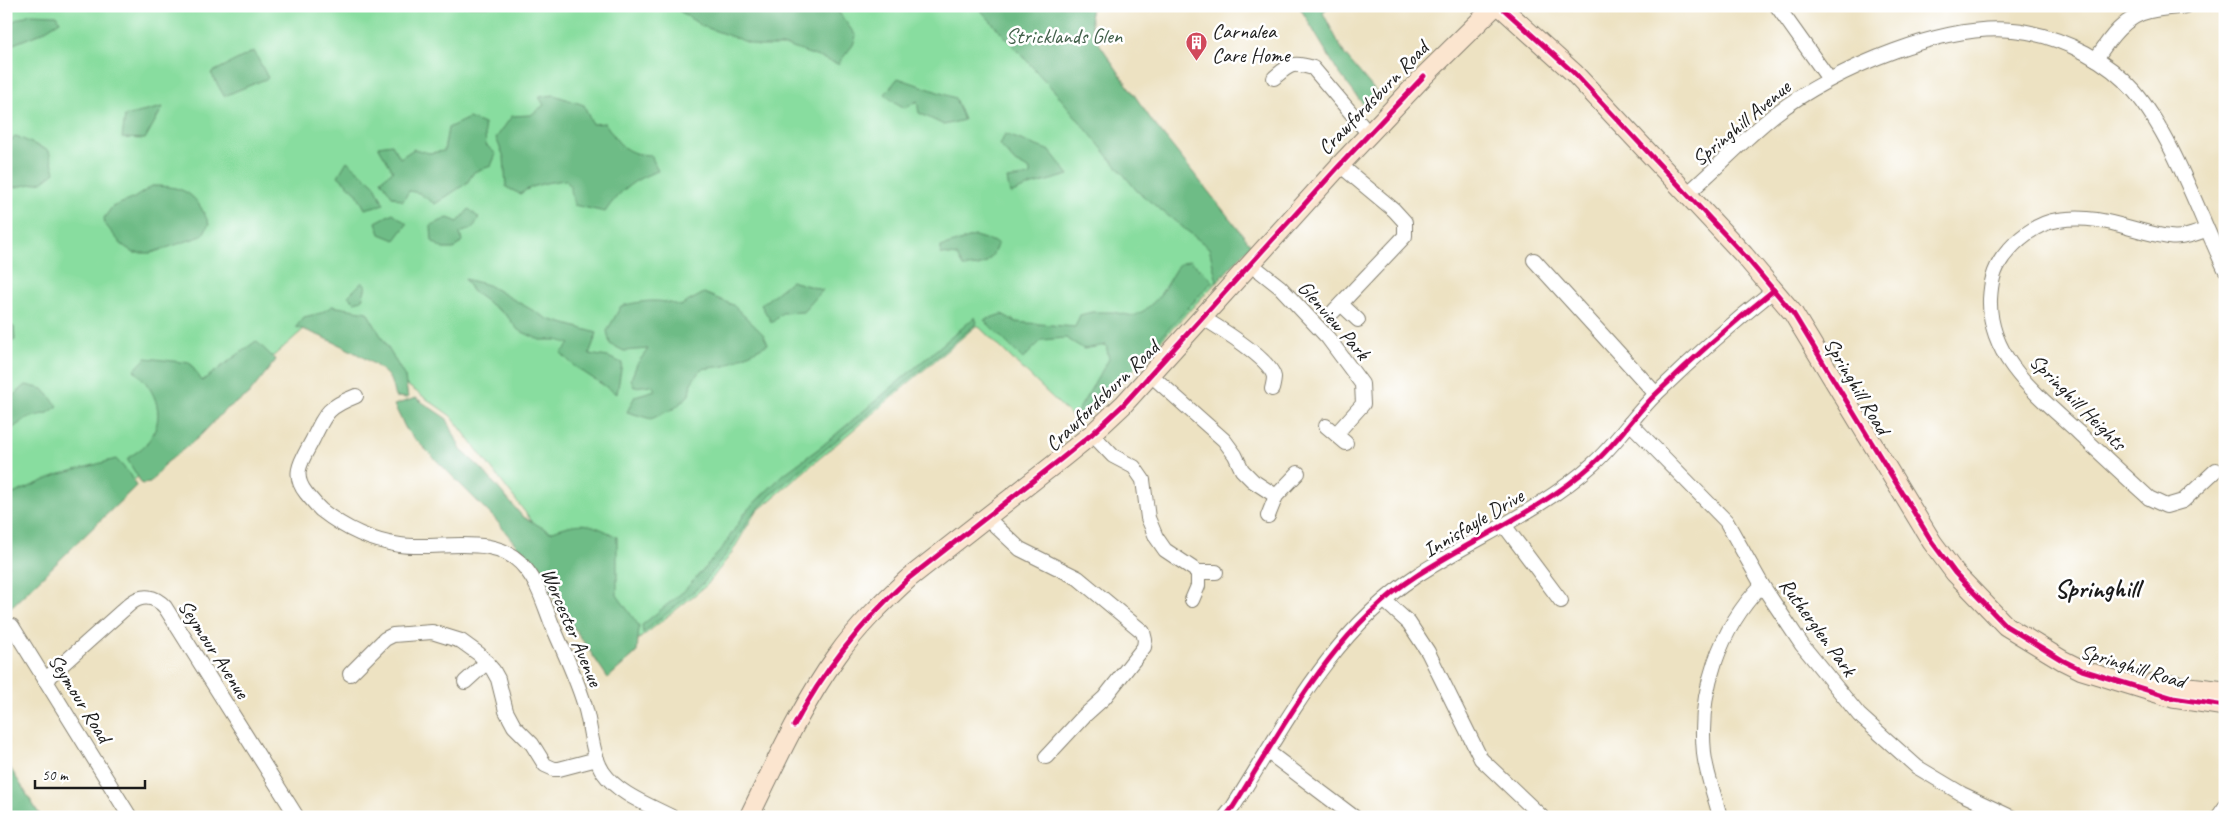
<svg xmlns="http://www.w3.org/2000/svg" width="2231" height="823" font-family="Caveat,sans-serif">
	<rect width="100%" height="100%" fill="#fff"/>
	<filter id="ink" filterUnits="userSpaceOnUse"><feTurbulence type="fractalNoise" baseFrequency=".02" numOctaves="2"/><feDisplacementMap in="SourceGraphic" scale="10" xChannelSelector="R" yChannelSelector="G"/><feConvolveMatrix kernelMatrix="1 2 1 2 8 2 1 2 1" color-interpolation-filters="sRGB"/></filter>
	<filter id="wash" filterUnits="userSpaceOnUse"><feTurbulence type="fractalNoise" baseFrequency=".0096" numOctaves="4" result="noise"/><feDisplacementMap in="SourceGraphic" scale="20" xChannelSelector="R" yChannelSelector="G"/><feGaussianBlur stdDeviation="1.12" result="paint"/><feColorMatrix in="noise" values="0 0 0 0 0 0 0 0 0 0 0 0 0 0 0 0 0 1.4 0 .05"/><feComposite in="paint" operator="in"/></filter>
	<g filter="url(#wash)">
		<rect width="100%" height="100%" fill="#ede2c2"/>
		<path fill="#88dd9f" stroke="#527c5e" d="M6,6h1025l212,248 -129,136 -35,33 -102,-98 -222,188 -24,41 -24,31 -78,62 -178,-231 -137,-96 -308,274z"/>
		<g fill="#6ebc86" stroke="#456c51">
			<path d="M672,6h160l5,4 19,26 -3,9 -15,19 -51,-18h-29l-56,-20z"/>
			<path d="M977,6h118l-5,4 2,23 60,88 99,124 -34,37 -8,-34 -71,-56 -81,-98z"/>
			<path d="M1299,6h29l-5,7 22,42 32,38 -13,13 -27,-36z"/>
			<path d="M30,14l27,1 3,6 -19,12 -35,14v-23z"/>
			<path d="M254,51l14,27 -44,18 -13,-23z"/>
			<path d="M898,78l57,20 9,22 -20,5 -25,-12 -2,-12 -12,7 -14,-8 -6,-6z"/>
			<path d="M554,95l30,10 8,19 13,-1c15,22 19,31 46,32l7,16c-24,8 -39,20 -53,41l-31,-7 -4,-19 -4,-6c-17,2 -32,4 -46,14l-14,-7 -2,-30 -8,-19 16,-22 19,-1 13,-10 -5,-8z"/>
			<path d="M163,107l-18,32 -23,-1 3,-22z"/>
			<path d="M469,118l15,6 2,21 10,9 -5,12 -17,6 -7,11 -32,21 -16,-11 -10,-2 -6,10 -11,-5 -11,-16 12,-9 -15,-25 14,-2 8,14 14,-9 15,4 15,-2 4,-23z"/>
			<path d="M1005,134l45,17 19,24 -40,11 -19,8 -3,-15 23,-3v-6l-15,-8 -15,-17z"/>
			<path d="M16,136l33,15 6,21 -13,10 -36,7v-44z"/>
			<path d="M347,161l27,23 10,20 -19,5 -9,-17 -18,-16z"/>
			<path d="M152,186c33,0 44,7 57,38l-7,12 -51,17h-17l-13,-9 -16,-20 -1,-6 8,-11 22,-9z"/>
			<path d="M469,209l10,9 -6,10 -13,5 2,8 -8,8h-11l-11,-8 -1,-16 17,-7 10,4z"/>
			<path d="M393,213l14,11 -12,16 -15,-6 -4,-12z"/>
			<path d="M975,236l23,7c-9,21 -12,24 -35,24l-6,-11 -16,-2v-7z"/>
			<path d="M1190,260l23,21 -75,81 -55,55 -7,-3 33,-55 -3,-14 -22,4 -18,-11 -24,2 -19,19 -39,-39 18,-6 14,8 59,5 5,-12 12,-3h20l22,4 11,-6 14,-13 19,-32z"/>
			<path d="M465,279l23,6 60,34 49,14 -8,21 19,3 14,6 -5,31 -43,-28 -13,-13 9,-9 -13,-4h-17l-22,-10 -11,-14 -35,-25z"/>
			<path d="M791,281l32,9 -20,22 -21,1 -10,10 -11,-18z"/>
			<path d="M362,282l4,4 -4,14 -8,2 -6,-6z"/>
			<path d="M704,293l29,12 30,29 5,10 -43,22 -24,3 -10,14 -2,12 -14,13 -24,11 -24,-7 8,-16 20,-6 -3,-5 -18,2 -3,-8 6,-15 11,-15 -24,2 -14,-7 -3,-13 14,-25c20,-5 39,-8 59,0z"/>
			<path d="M332,306l35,6 38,65 3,21 -13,-1c-2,-6 -3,-17 -8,-22 -17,-18 -66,-40 -91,-48l8,-10 17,-4z"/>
			<path d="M975,317l2,6 -205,171 -21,22 -23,36 -24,31 -61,50 -1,-8 42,-34 37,-41 26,-40 37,-36 38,-28z"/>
			<path d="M6,324l8,3 1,13 -9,4z"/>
			<path d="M256,341l20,19 -28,35 -23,15 -26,27 -34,27 -15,19 -8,1 -15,-25c6,-5 14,-9 19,-15 22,-26 11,-53 -12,-74l12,-12 44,5 12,18z"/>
			<path d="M26,385l17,4 15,17 -10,7 -21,5 -21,15v-31z"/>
			<path d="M416,398l31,21 14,31 21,19 40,47 28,16c31,-11 37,-11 67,5v58l22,31 -2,26 -29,26 -80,-118 -32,-40 -89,-89 -13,-26z"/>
			<path d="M116,459l15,16 5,11 -130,126v-42l4,-4 -4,-7v-70l7,5 44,-19z"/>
			<path d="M6,761l35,56h-35z"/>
		</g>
	</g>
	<g filter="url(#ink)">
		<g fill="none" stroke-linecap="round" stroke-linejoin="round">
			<defs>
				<g id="street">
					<path d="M1777,6l52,73"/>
					<path d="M2096,59c13,-20 29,-43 54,-48 11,-3 23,-3 35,-5"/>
					<path d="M1274,78c15,-13 18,-17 39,-10l56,66"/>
					<path d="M1687,194c29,-25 56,-54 87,-79 58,-45 178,-98 253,-83 40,8 80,28 107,59 39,45 65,124 91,178"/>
					<path d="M2206,230c-12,4 -24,9 -37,7 -40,-6 -68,-24 -111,-17 -22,3 -42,20 -55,37 -10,14 -12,26 -13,42 -2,60 50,98 89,134 23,22 46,43 70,65l17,8 17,-5 33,-31"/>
					<path d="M1534,260l122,134"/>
					<path d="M1251,264l29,23 48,51 34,46 1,20 -27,30"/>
					<path d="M1341,304l17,16"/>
					<path d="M1333,312l72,-76v-14l-11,-12 -54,-45"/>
					<path d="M1203,318c15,9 68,41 71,59 0,4 -1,8 -2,12"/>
					<path d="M1151,375l73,65 11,15 7,15 11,11 23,15"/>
					<path d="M356,396c-28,11 -30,16 -43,43 -10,20 -23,34 -7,54 5,6 10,12 15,17 23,18 50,31 79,35 40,6 96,-14 125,23 13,15 19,36 26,54 12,29 27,58 35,88 5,19 6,45 17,62 15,22 46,33 69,45"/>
					<path d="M1630,423l96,98 36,64 40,60 57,70 58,52 45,27 49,23"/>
					<path d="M1326,426l20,17"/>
					<path d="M1092,434l21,22 21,11 9,13 5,38 8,19 9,13 33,22v14l-6,14"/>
					<path d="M1268,516l8,-20 22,-23"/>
					<path d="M986,517l34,32 58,29 65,54 2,8 -1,7 -40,51 -20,18 -38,41"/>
					<path d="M1504,525l57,76"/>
					<path d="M1198,572h18"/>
					<path d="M1385,601l24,22 19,29 53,107 61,58"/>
					<path d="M12,626l118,191"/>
					<path d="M350,674l35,-35 8,-4 39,-3 29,9 18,13 14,16 5,9 8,32 8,15 18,18 13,21 9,4h5l38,-10"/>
					<path d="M45,680l86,-77c12,-9 24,-7 34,4l132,210"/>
					<path d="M465,682l22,-20"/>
					<path d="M1268,752l86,65"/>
					<path d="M1225,817l8,-10c52,-82 99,-176 183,-231 58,-38 125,-65 177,-112 24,-21 41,-49 64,-71 37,-36 77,-71 117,-103"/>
					<path d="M1720,817c-5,-21 -14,-43 -16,-64 -6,-60 15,-124 58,-168"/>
					<path d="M2218,817l7,-10"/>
				</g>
				<g id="secondary">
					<path d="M1500,6l74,67 170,182 49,58 139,229 23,31 51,53 56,34 20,10 91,28 52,8"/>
					<path d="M2153,683l72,8"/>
					<path d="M749,817c27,-55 52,-111 88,-161 20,-29 46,-54 72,-78l152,-119 31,-25 31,-29 217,-240 84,-89 71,-70"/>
				</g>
			</defs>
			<use href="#street" stroke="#847f6f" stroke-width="16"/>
			<use href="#secondary" stroke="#847f6f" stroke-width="21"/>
			<use href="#street" stroke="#fff" stroke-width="14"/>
			<use href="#secondary" stroke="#fbe5cf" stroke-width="19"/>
			<defs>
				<g id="cycleway">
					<path d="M1500,6l74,67 170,182 49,58 139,229 23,31 51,53 56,34 20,10 91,28 52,8"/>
					<path d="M794,726c30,-57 68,-104 115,-148l152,-119 31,-25 31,-29 217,-240 84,-89"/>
					<path d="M1225,817l8,-10c52,-82 99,-176 183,-231 58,-38 125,-65 177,-112 24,-21 41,-49 64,-71 37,-36 77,-71 117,-103"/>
				</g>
			</defs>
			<use href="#cycleway" stroke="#fff" stroke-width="8"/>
			<use href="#cycleway" stroke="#d6006c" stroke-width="5"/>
		</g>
	</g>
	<defs>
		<symbol id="building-pin" viewBox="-11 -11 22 30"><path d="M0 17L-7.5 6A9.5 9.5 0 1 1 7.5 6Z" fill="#d1495b" stroke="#fff"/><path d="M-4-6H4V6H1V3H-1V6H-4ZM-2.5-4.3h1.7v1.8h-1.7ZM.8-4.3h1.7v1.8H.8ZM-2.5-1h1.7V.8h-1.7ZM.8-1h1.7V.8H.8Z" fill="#fff"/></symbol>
	</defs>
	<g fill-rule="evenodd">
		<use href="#building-pin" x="1184" y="30" width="25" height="34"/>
	</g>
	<g text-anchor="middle" stroke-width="5" stroke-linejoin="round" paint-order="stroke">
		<g font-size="21" fill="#1c1c1c" stroke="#fff" text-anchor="start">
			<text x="1212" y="38">Carnalea<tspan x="1212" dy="24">Care Home</tspan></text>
		</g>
		<g font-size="21" fill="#42604a" stroke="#fff">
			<text x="1064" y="43">Stricklands Glen</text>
		</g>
		<g font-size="21" fill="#1c1c1c" stroke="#fff">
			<text transform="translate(1373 98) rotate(-46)" y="7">Crawfordsburn Road</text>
			<text transform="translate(1741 123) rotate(-40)" y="7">Springhill Avenue</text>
			<text transform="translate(1334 320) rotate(49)" y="7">Glenview Park</text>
			<text transform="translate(1857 386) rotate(59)" y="7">Springhill Road</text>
			<text transform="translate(1102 396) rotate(-44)" y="7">Crawfordsburn Road</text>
			<text transform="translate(2078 402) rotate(45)" y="7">Springhill Heights</text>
			<text transform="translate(1473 523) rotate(-31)" y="7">Innisfayle Drive</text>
			<text transform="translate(572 627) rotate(67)" y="7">Worcester Avenue</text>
			<text transform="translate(1818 627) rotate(54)" y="7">Rutherglen Park</text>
			<text transform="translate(214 649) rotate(57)" y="7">Seymour Avenue</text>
			<text transform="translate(2133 666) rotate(17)" y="7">Springhill Road</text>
			<text transform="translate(80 698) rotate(58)" y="7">Seymour Road</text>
		</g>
		<g font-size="26" font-weight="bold" fill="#1c1c1c" stroke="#fff">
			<text x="2097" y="597">Springhill</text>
		</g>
	</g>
	<rect width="2231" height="823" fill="none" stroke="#fff" stroke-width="25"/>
	<path d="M35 780v8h110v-8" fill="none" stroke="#1c1c1c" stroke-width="2.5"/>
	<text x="42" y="780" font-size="15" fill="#1c1c1c" stroke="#ffffff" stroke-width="4" paint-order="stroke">50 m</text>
</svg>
